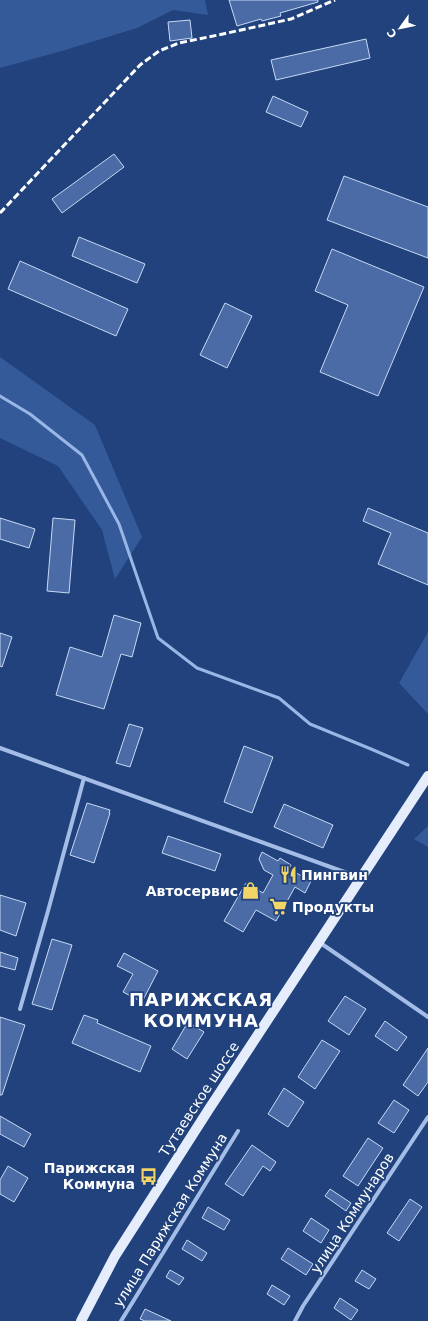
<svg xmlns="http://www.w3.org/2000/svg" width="428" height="1321" font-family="'DejaVu Sans',sans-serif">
	<rect width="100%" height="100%" fill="#21427c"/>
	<g fill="#345a9a">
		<path d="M0,0h205l3,15 -35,-5 -36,18 -75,23 -62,17z"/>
		<path d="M0,357l95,68 47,112 -27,42 -13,-49 -44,-64 -58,-28z"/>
		<path d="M428,632v82l-29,-31z"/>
		<path d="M428,826v21l-14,-8z"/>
	</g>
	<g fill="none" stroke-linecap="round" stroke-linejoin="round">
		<path stroke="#98b7e7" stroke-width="3" d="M0,396l30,18 52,41 37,69 39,114 39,30 82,30 31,26 61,25 37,16"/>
	</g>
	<g fill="#4a6ba6" stroke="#c8d9f5">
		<path d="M229,0h89v2l-38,11 1,3 -19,5 -1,-2 -24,7z"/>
		<path d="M190,20l2,18 -22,3 -2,-19z"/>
		<path d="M366,39l4,19 -94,22 -5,-20z"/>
		<path d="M273,96l35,16 -7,15 -35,-15z"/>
		<path d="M114,154l10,13 -62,46 -10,-14z"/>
		<path d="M344,176l84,31v51l-101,-38z"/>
		<path d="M79,237l66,27 -8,19 -65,-27z"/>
		<path d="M332,249l92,38 -46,109 -58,-24 28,-67 -33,-14z"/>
		<path d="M20,261l108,48 -12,27 -108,-47z"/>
		<path d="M225,303l27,13 -25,52 -27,-13z"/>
		<path d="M368,508l60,25v52l-50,-21 13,-31 -28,-12z"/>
		<path d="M0,518l35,11 -6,19 -29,-9z"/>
		<path d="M53,518l22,2 -6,73 -22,-2z"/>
		<path d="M114,615l27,8 -9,34 -11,-3 -17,55 -48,-14 14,-48 32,10z"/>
		<path d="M0,633l12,4 -10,30 -2,-1z"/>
		<path d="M129,724l14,4 -13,39 -14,-4z"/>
		<path d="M244,746l29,11 -21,56 -28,-11z"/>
		<path d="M87,803l23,7 -1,3h1l-16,50 -24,-8z"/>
		<path d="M284,804l49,21 -10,23 -49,-21z"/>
		<path d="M168,836l53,18 -6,17 -53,-18z"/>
		<path d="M262,852l16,9 2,-3 11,7 -2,4 22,12 -6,12 -10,-6 -19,34 -20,-11 -13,22 -19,-11 22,-38 17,10 10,-18 -9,-5 -5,-11z"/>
		<path d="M0,895l26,8 -10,33 -16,-6z"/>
		<path d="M52,939l20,6 -20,65 -20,-6z"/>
		<path d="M0,952l18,6 -3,12 -15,-4z"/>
		<path d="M124,953l34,18 -16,31 -19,-10 10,-18 -16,-8z"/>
		<path d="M345,996l21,13 -17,26 -21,-14z"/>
		<path d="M84,1015l14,5 -1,3 54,23 -11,26 -68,-29z"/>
		<path d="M0,1017l25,8 -23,70h-2z"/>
		<path d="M385,1021l22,16 -10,14 -22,-15z"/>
		<path d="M188,1022l16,10 -17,27 -15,-10z"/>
		<path d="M322,1040l18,11 -25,38 -17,-12z"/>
		<path d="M428,1048v34l-10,14 -15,-11z"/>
		<path d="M284,1088l20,14 -16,25 -20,-13z"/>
		<path d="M394,1100l15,10 -15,23 -16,-10z"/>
		<path d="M0,1116l31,18 -7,13 -24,-13z"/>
		<path d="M368,1138l15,10 -25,38 -15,-10z"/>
		<path d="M252,1145l24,17 -6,9 -7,-5 -20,30 -18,-12z"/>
		<path d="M8,1166l20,12 -14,24 -14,-8v-14z"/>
		<path d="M330,1189l21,14 -5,8 -21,-15z"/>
		<path d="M410,1199l12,8 -23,34 -12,-8z"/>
		<path d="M208,1207l22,13 -6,10 -22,-12z"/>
		<path d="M311,1218l18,12 -8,13 -18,-12z"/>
		<path d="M187,1240l20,13 -5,8 -20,-12z"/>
		<path d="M288,1248l25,16 -7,11 -25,-16z"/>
		<path d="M170,1270l14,8 -5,7 -13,-8z"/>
		<path d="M362,1270l14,9 -7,10 -14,-8z"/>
		<path d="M272,1285l18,11 -6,9 -17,-11z"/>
		<path d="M340,1298l18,12 -7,10 -17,-12z"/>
		<path d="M145,1309l26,12h-26l-5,-2z"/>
	</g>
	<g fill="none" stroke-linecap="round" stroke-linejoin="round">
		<g stroke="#a4bde6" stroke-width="4">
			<path d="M0,748l361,130"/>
			<path d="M319,942l109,75"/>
			<path d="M20,1009l28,-98 36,-133"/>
			<path d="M121,1321l117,-190"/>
			<path d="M295,1321l8,-15 125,-189"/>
		</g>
		<path stroke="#e5edfd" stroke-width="10" d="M81,1321l34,-65 94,-147 219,-333"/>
		<path stroke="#fff" stroke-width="3" stroke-dasharray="7 3" stroke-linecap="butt" d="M0,213l140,-148 19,-14 20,-8 44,-9 68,-15 44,-19"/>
	</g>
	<defs>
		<symbol id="restaurant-bare" viewBox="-9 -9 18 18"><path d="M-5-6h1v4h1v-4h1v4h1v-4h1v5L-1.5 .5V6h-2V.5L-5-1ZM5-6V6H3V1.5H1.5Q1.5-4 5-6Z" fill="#f2d566" stroke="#21427c" stroke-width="2.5" paint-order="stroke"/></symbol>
		<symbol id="shop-bare" viewBox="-9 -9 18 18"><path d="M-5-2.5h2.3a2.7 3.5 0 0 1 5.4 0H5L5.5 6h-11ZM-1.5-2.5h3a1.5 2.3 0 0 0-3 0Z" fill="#f2d566" stroke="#21427c" stroke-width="2.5" paint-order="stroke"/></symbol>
		<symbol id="supermarket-bare" viewBox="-9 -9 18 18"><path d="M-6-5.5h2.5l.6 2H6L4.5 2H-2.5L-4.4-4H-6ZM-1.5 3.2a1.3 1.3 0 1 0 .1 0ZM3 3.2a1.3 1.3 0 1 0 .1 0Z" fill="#f2d566" stroke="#21427c" stroke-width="2.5" paint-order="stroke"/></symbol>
		<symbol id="bus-bare" viewBox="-9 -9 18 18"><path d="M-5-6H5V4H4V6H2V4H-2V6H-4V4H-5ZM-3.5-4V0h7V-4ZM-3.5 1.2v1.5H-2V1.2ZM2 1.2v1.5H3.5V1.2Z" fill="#f2d566" stroke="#21427c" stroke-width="2.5" paint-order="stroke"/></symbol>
	</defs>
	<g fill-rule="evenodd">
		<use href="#restaurant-bare" x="276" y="862" width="25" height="25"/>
		<use href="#shop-bare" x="238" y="878" width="25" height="25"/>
		<use href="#supermarket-bare" x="266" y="894" width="25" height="25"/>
		<use href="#bus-bare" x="136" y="1164" width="25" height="25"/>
	</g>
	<g text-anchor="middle" stroke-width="3.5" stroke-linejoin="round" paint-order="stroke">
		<g font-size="14" font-weight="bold" fill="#fff" stroke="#21427c" text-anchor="start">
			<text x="301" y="880">Пингвин</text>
			<text x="238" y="896" text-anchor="end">Автосервис</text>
			<text x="292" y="912">Продукты</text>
			<text x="135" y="1173" text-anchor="end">Парижская<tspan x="135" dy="16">Коммуна</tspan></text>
		</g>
		<g font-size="14" fill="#fff" stroke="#21427c">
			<text transform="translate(199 1099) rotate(-57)" y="5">Тутаевское шоссе</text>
			<text transform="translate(352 1213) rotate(-57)" y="5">улица Коммунаров</text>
			<text transform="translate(170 1220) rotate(-58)" y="5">улица Парижская Коммуна</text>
		</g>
		<g font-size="18" font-weight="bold" letter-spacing="1" fill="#fff" stroke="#21427c">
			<text x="201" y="1006">ПАРИЖСКАЯ<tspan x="201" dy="21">КОММУНА</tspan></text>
		</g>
	</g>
	<g transform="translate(400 28) rotate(237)" stroke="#21427c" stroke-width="3" paint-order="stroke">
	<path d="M0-3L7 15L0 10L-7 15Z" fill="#ffffff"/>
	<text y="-6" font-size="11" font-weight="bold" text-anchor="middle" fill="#ffffff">С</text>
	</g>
</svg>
